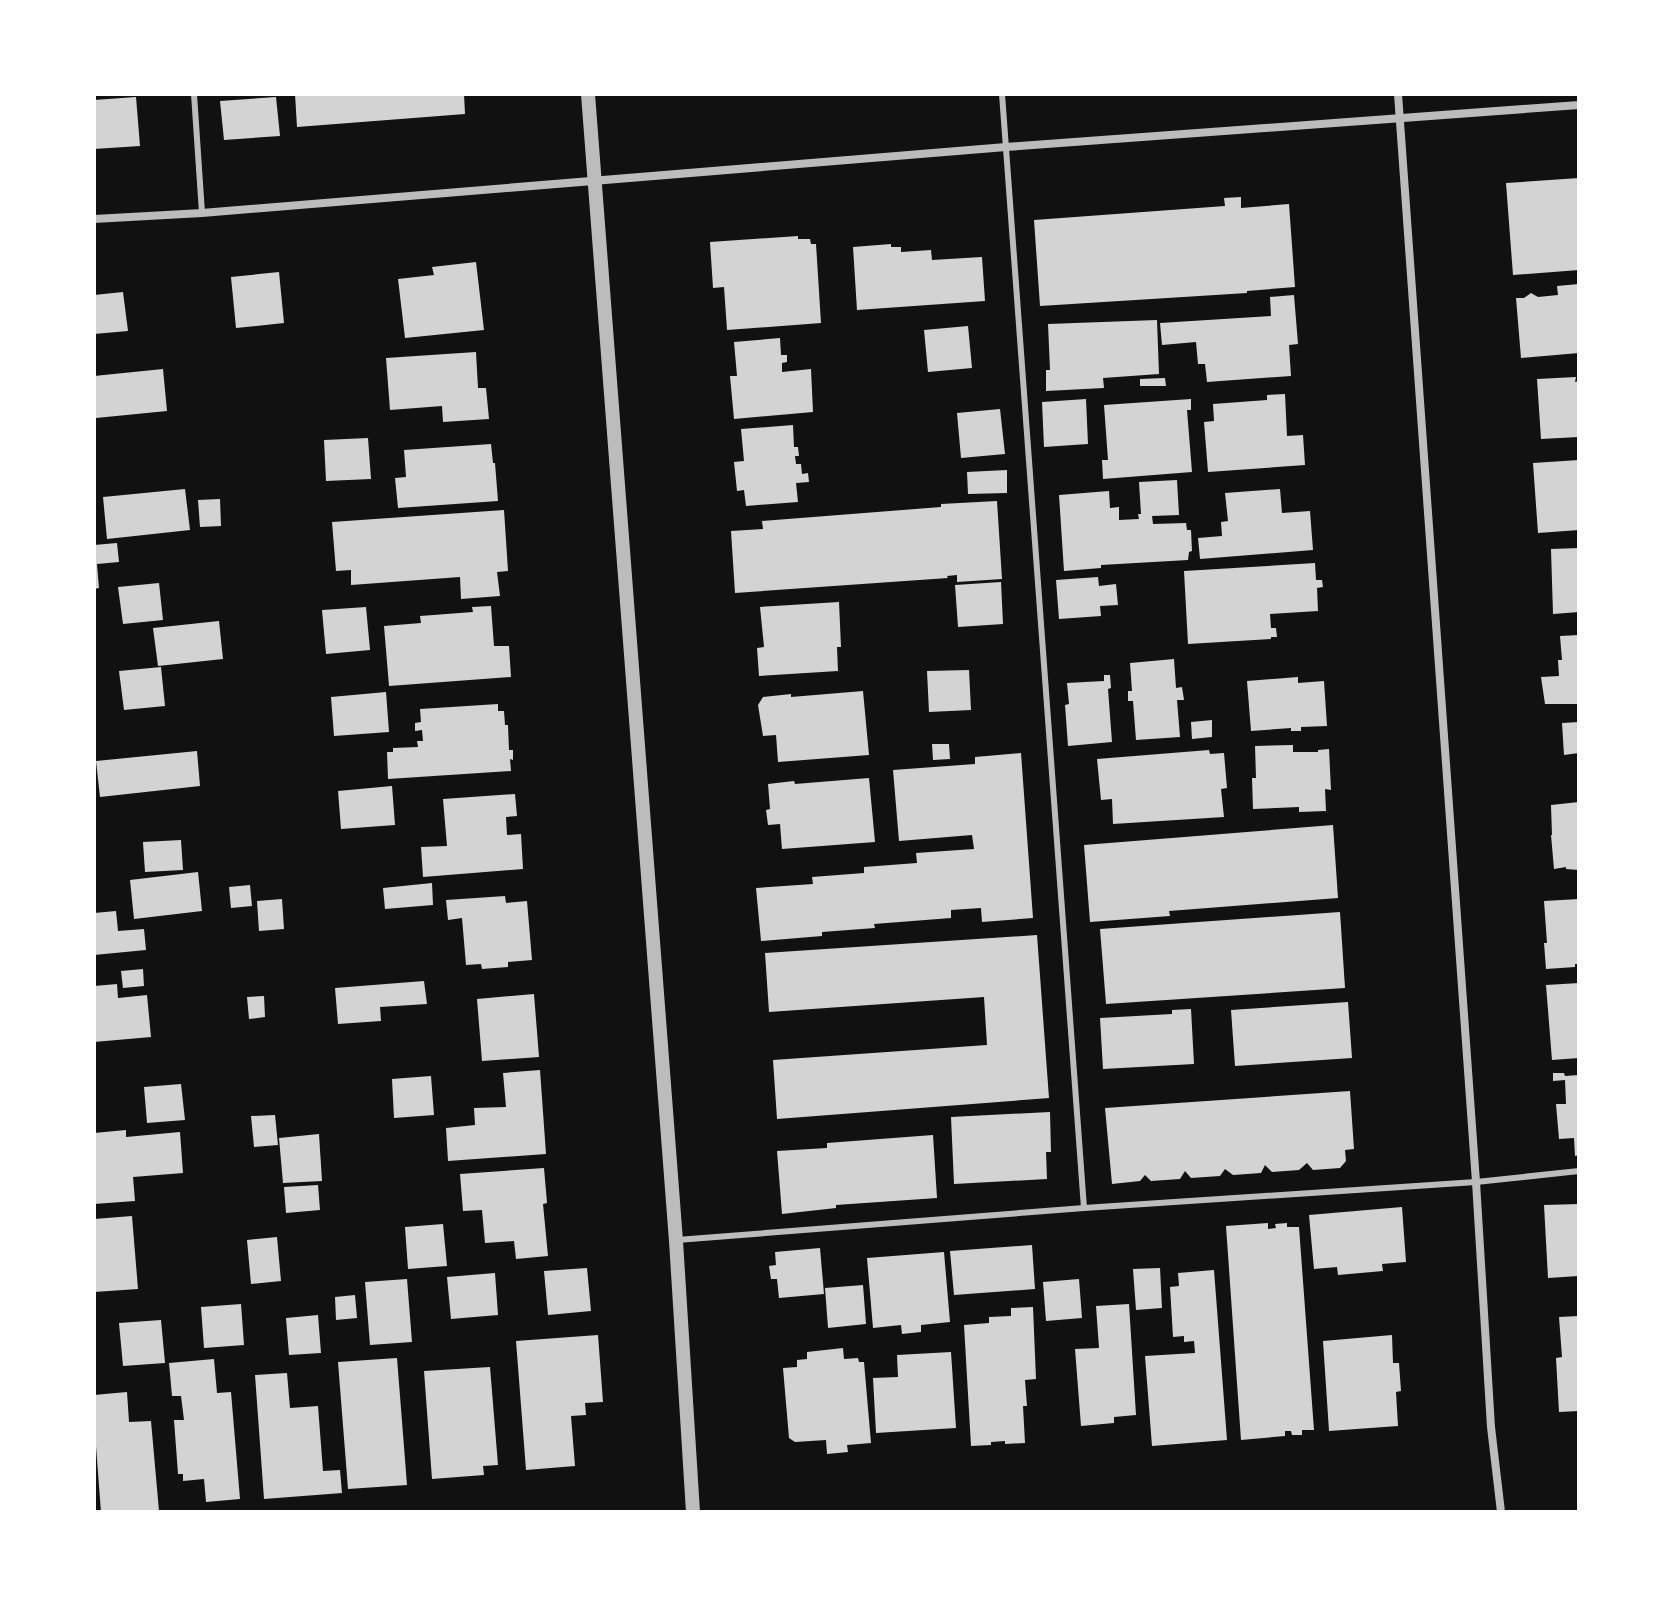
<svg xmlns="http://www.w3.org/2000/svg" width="1673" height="1606" font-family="'IBM Plex Sans',sans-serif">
	<rect width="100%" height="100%" fill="#111"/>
	<g fill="#d3d3d3">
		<path d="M295,94h169l1,20 -168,13z"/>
		<path d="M136,97l4,49 -46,3v-49z"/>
		<path d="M276,97l4,39 -56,4 -4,-39z"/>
		<path d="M1579,178v92l-66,5 -7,-92z"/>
		<path d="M1241,197v11l48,-4 6,83 -48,4v2l-207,13 -6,-86 191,-14 -1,-8z"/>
		<path d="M798,236v3h12l1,5h5l5,79 -94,7 -3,-43 -11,1 -3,-46z"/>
		<path d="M891,244v3h10v5l30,-2 1,10 50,-3 3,44 -128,9 -4,-63z"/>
		<path d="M476,262l8,68 -79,8 -7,-59 36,-4 -2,-8z"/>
		<path d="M279,272l5,51 -48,5 -5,-51z"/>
		<path d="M1579,284v69l-58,5 -5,-60h8l7,-5 7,4 20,-2 -1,-9z"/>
		<path d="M123,292l5,39 -34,3v-39z"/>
		<path d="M1294,295l4,49 -9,1 2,31 -84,6 -2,-18h-7l-2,-22 -34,3 -2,-22 111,-7 -1,-19z"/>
		<path d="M1157,320l2,54 -56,4 1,10 -58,3v-21h4l-2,-46z"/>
		<path d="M968,326l4,42 -44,4 -4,-42z"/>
		<path d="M780,338l1,17h6v7l-5,1v9l29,-3 2,43 -79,7 -4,-43h7l-3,-34z"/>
		<path d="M476,352l2,36h8l3,31 -46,3 -1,-16 -52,4 -4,-52z"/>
		<path d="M163,369l4,42 -71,7 -2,-42z"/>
		<path d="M1576,377l-1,5 4,-1v56l-38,2 -4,-60z"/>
		<path d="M1165,378l1,8h-26v-7z"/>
		<path d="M1285,394l2,42 16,-1 2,30 -97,7 -4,-50 10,-1 -1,-17 54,-4v-5z"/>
		<path d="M1086,399l2,45 -44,3 -2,-45z"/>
		<path d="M1191,399v11h-4l5,62 -89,7 -1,-19h6l-4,-55z"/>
		<path d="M1000,409l5,45 -44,4 -4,-45z"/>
		<path d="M793,425l1,22h4l1,9h-4l1,8h5l1,10 6,-1 1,9 -13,1 2,19 -52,4 -2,-16 -7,1 -3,-29 10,-1 -3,-32z"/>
		<path d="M368,438l3,41 -45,2 -2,-41z"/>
		<path d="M491,444l2,19h2l3,38 -100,7 -3,-30 11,-1 -2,-27z"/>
		<path d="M1579,460v70l-41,3 -5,-70z"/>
		<path d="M1007,470v23l-39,1 -1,-22z"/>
		<path d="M1177,480l2,35 -27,1 1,8 33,-1 1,7h4l1,21 -3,1 -1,8 -87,5v3l-37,3 -5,-76 50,-4 1,17 9,-1v13l20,-1 -1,-5h3l-2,-32z"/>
		<path d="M185,489l5,41 -83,9 -4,-42z"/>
		<path d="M1280,489l2,24 28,-2 3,39 -113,9 -2,-21 24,-2 -1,-14 7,-1 -3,-28z"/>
		<path d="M220,499l1,27 -21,1 -2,-27z"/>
		<path d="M997,501l5,78 -45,3v-7l-10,1 1,2 -213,15 -4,-62 32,-2 -1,-8 179,-14v-3z"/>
		<path d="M504,510l4,61 -11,1 3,24 -39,3 -1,-22 -109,8v-15l-15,1 -4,-49z"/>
		<path d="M117,543l2,19 -22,2 2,24 -5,1v-44z"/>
		<path d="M1579,548v64l-26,2 -2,-65z"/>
		<path d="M1315,563l1,17h6l1,7 -6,1 1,23 -48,3 1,14h5l1,9h-6v2l-83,5 -4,-73z"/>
		<path d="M1098,577l1,9 17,-2 2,21 -18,1 1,10 -42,3 -3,-39z"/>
		<path d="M1001,582l2,42 -45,3 -3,-42z"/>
		<path d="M159,583l4,37 -40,4 -5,-37z"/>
		<path d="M839,602l2,45h-4l1,24 -79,5 -2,-28 7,-1 -4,-40z"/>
		<path d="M491,606l3,40h15l2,31 -122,9 -5,-60 37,-3 -1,-7 53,-4 -1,-5z"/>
		<path d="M366,607l4,43 -44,4 -4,-44z"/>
		<path d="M219,621l4,38 -65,7 -5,-38z"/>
		<path d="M1579,635v69h-34l-4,-27 18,-1 -1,-16h4l-2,-24z"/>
		<path d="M1174,659l2,29 6,-1 2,13h-7l3,37 -44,3 -3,-39h-5v-10h4l-2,-28z"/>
		<path d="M161,667l4,39 -41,4 -5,-39z"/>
		<path d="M969,670l2,40 -42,2 -2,-41z"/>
		<path d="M1104,675h6l1,13 -3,1 4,53 -44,4 -3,-41 4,-1 -2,-21 37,-2z"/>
		<path d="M1298,677v6l26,-2 3,45 -26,1v4h-10v-3l-40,3 -4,-50z"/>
		<path d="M863,691l6,64 -91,7 -2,-27 -13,1 -5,-31 5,-8 28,-3v3z"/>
		<path d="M386,692l3,40 -55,4 -3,-39z"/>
		<path d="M498,704v7h6l1,14h3l1,25h4v10l-3,-1 1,12 -123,8 -1,-27h6v-4l25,-1 -1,-6h6l-1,-11 -7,1v-8l6,-1 -1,-13z"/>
		<path d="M1212,720v17l-20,2 -1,-17z"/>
		<path d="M1579,722v31l-15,2 -2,-32z"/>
		<path d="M932,744h17l1,15 -17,1z"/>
		<path d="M1293,745v7h25v-2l11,-1 2,41 -6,-1 1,22 -27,1v-5l-46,2 -1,-31h4l-1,-32z"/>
		<path d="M1209,750l1,4 14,-1 3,35 -6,1 3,28 -111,7 -1,-25 -11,1 -4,-41z"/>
		<path d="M197,751l3,35 -100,11 -4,-36z"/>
		<path d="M1021,753l12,165 -51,4 -1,-14 -30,2v8l-77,6 1,4 -53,4v4l-61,5 -5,-53 57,-4 -1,-7 52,-4v-6l53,-4 -1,-10 58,-4 -2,-14 -73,6 -6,-71 82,-6v-7z"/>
		<path d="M869,778l6,64 -93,7 -2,-25 -12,1 -2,-15 4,-1 -2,-25 26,-3 1,3z"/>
		<path d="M392,786l3,39 -54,4 -3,-38z"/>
		<path d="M515,794l2,22 -11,1 1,18 14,-1 2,35 -100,8 -2,-30 26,-1 -4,-47z"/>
		<path d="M1579,802v68l-13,-1v-2l-12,2 -3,-34h1l-1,-30z"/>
		<path d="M1333,825l5,73 -169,13 1,5 -80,6 -6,-77z"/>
		<path d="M181,840l2,30 -38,2 -2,-30z"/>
		<path d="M198,872l4,39 -68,8 -4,-39z"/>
		<path d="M432,883l1,22 -48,4 -2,-21z"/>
		<path d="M250,885l2,21 -21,2 -2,-21z"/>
		<path d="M505,896l1,7 21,-2 5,59 -24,2v5l-26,2 -1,-5 -15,1 -4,-47 -14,2 -2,-20z"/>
		<path d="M282,899l2,30 -25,2 -2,-30z"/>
		<path d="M1579,899v65h-4v3l-29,2 -2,-26h3l-3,-42z"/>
		<path d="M116,911l2,20 26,-2 2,21 -52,5v-42z"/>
		<path d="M1340,912l5,76 -239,16 -6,-75z"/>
		<path d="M1037,935l12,163 -272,21 -4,-59 214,-15 -3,-48 -215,15 -4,-59z"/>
		<path d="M143,969l1,17 -21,2 -2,-17z"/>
		<path d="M424,981l3,23 -47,3 1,14 -43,3 -3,-36z"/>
		<path d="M1579,983v75l-27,2 -6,-75z"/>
		<path d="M117,984l1,14 29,-3 4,42 -57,5v-56z"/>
		<path d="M534,994l5,63 -57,4 -5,-62z"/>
		<path d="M264,996l1,21 -16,2 -2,-22z"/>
		<path d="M1348,1002l4,56 -117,8 -4,-56z"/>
		<path d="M1191,1009l3,55 -91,5 -3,-51 72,-4v-4z"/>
		<path d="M540,1070l6,84 -98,7 -2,-33 29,-3 -1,-17 32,-1 -3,-34z"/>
		<path d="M1553,1073h11l1,3 14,-1v80l-4,1 -1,-18 -15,1 -3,-35h10l-1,-24 -12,1z"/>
		<path d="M431,1076l3,39 -40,3 -2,-39z"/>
		<path d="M181,1084l4,36 -38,3 -3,-36z"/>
		<path d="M1350,1091l4,58 -9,1 1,11 -6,7 -27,2 -6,-7 -8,7 -27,2 -7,-7 -4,8 -28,2 -8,-6 -5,7 -29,2 -6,-7 -5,8 -29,2 -6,-6 -5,6 -28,3 -7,-76z"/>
		<path d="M1050,1112l1,40h-5l1,27 -93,5 -3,-67z"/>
		<path d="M275,1115l3,30 -24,2 -3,-31z"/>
		<path d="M126,1130v7l54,-5 3,41 -50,4 2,24 -41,3v-71z"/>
		<path d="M319,1134l3,47 -39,2 -4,-45z"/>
		<path d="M933,1135l4,63 -101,7v3l-54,6 -5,-63 50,-3v-5z"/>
		<path d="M544,1168l3,35 -4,1 5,52 -32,3 -2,-18 -29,2 -3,-33 -19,1 -3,-37z"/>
		<path d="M318,1185l2,25 -34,3 -2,-26z"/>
		<path d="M1579,1204v72l-31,2 -4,-73z"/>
		<path d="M1402,1207l4,55 -24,2 1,7 -45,4 -1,-8 -23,2 -5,-54z"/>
		<path d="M132,1216l6,73 -44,3v-73z"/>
		<path d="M1268,1223v6l8,-1 -1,-4 12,-1v4h12l15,203h-12v5h-10l-1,-4h-6v5l-44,4 -15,-214z"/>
		<path d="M443,1224l4,42 -39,3 -3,-42z"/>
		<path d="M277,1237l4,44 -30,3 -4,-44z"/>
		<path d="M1032,1245l3,44 -81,6 -4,-44z"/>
		<path d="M820,1248l4,46 -45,4 -2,-19h-6l-2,-13 7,-1 -1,-13z"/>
		<path d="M944,1252l6,70 -29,3v7l-19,2 -1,-9 -28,3 -6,-70z"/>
		<path d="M587,1268l4,43 -43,4 -4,-44z"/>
		<path d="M1160,1268l2,40 -26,2 -3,-41z"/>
		<path d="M1214,1270l13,170 -75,6 -7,-90 50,-3 -1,-12 -10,1v-6l-11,1 -3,-50 9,-1 -1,-13z"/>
		<path d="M495,1273l3,42 -47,4 -4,-42z"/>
		<path d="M407,1279l5,63 -42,3 -5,-63z"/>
		<path d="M1079,1279l3,39 -36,3 -3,-39z"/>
		<path d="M863,1285l3,39 -38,4 -3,-40z"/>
		<path d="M355,1295l2,23 -21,2 -1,-23z"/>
		<path d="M241,1304l3,41 -40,3 -3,-41z"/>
		<path d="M1129,1304l7,111 -22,2v6l-33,3 -6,-77 24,-1 -3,-42z"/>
		<path d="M1033,1307l3,72 -11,1 2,26h-4l2,37 -20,1v-3l-14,1v3l-20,1 -7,-121 25,-2v-6l22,-1v-8z"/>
		<path d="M318,1315l3,38 -32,2 -3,-37z"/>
		<path d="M1579,1316v95l-20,1 -3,-54 6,-1 -3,-40z"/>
		<path d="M161,1320l4,43 -42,3 -4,-43z"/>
		<path d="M598,1335l5,67 -18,1 1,12 -15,1 4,50 -49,4 -10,-129z"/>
		<path d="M1392,1335l1,28h6l2,28 -5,1 2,34 -69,5 -6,-90z"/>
		<path d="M843,1348l1,11 14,-1 1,4h5l7,81 -24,2 1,7 -21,2 -1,-14 -31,2 -6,-4 -6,-70 14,-1v-7l10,-1v-7z"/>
		<path d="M951,1352l5,76 -80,5 -3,-55 25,-1 -1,-22z"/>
		<path d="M397,1358l10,127 -59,4 -10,-127z"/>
		<path d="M214,1359l3,34 14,-1 9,107 -34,3 -2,-23 -21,2v-7h-5l-4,-54h10l-3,-24h-9l-3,-33z"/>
		<path d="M490,1367l8,98 -15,1 1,9 -52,4 -8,-108z"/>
		<path d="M287,1373l3,35 28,-2 5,65 17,-1 2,23 -78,6 -9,-124z"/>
		<path d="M127,1392l2,30 22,-1 8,90 -58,1 -7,-92v-25z"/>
	</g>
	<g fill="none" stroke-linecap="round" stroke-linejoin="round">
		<g stroke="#bcbcbc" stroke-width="6">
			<path d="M194,94l8,119"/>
			<path d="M1002,94l82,1114"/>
			<path d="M677,1240l407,-32 392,-26 103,-11"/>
		</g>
		<g stroke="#bcbcbc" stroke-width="8">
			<path d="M1398,94l78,1088 15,245 10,85"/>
			<path d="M94,219l108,-6 804,-66 573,-42"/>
		</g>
		<path stroke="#bcbcbc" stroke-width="14" d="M588,94l88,1147 17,271"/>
	</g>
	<rect width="1673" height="1606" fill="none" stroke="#ffffff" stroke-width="192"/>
</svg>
